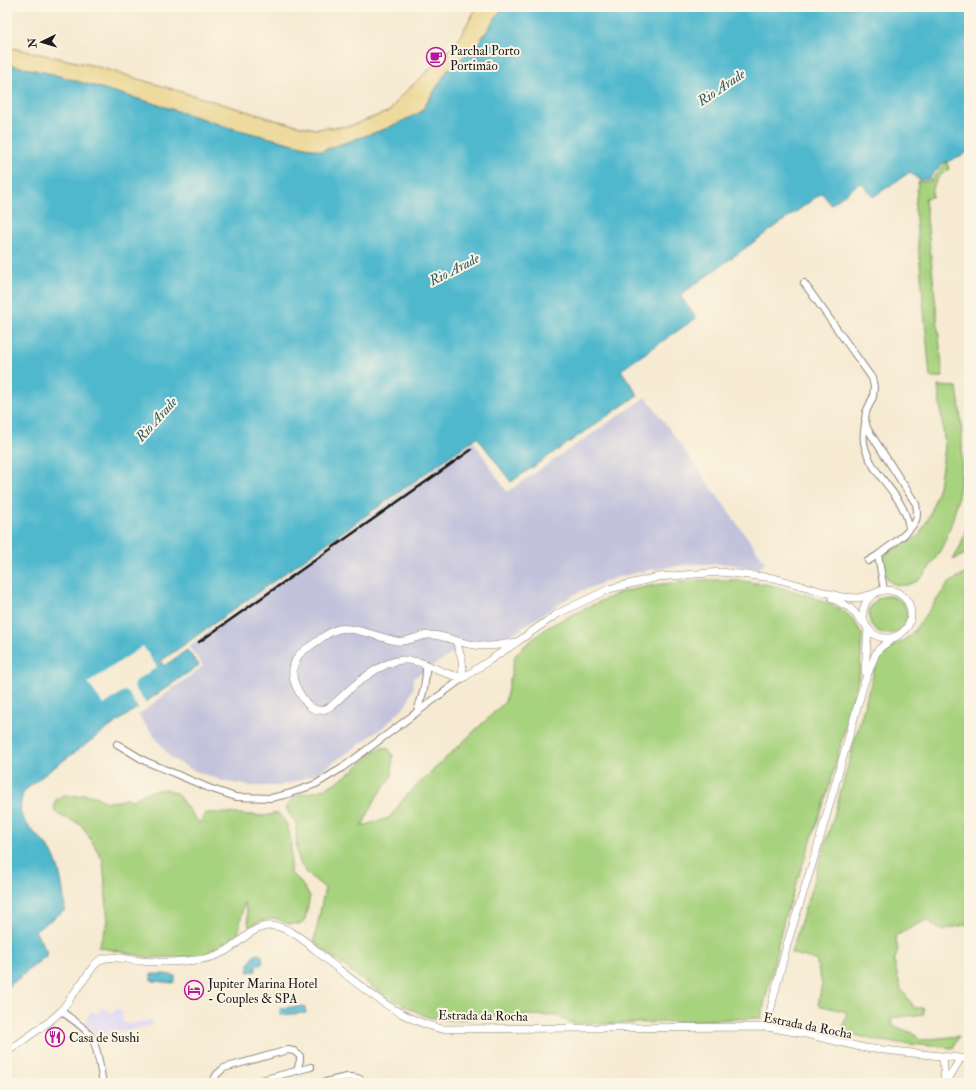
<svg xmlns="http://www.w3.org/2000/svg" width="976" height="1090" font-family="'IM FELL Double Pica',serif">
	<rect width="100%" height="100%" fill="#fcf5e5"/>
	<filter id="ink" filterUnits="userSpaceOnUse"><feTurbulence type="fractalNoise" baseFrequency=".025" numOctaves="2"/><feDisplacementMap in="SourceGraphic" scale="8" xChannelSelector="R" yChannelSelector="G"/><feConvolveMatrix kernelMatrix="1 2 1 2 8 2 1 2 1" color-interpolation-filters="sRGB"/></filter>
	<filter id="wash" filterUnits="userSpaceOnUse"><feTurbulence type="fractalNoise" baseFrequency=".012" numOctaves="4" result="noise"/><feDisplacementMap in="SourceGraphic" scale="16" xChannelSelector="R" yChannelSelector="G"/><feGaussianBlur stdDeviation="0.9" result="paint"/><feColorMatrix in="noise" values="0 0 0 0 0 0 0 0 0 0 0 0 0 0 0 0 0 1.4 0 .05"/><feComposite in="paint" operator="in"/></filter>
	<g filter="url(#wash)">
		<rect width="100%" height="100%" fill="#f6ead2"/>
		<path fill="#dcd6f6" d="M102,1007l11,6 3,-5 6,3 1,11 6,2 22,-4 1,5 -56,11 -1,-4 -10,-9 6,-12 6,3z"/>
		<path fill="#c2c2dc" d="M646,397l119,165 -6,7 -30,-5h-38l-42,6 -34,8 -34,13 -16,9 -51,33 -18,5 -10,2 -10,-1 -63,39 1,8 -8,19 -21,21 -65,46 -23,9 -19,5h-27l-25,-4 -33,-12 -22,-12 -33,-43 65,-49 -14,-20 285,-204 33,50z"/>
		<g fill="#a7d27e" stroke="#62774d">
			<path d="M947,162l2,8c-11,5 -17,15 -17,27l-7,1 18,179h-13l-15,-169 3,-26 13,-1z"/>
			<path d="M938,386l19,1c8,53 9,112 -16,162 -6,10 -13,22 -21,30 -3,3 -9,5 -14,6 -21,2 -24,-13 -22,-30l35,-19 11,-21 9,-29 6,-39z"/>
			<path d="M969,517v35l-16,8 8,-15z"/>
			<path d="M966,573l3,1v18l-4,1 2,32 2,7v292l-28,6 -15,-10 -31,16 3,13 -4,13 7,27 14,19h8l1,6 -33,4 2,8 20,7 7,7 39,-4 -6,12 -74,-7 -37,-9 5,-20 -29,-7 4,-22 -6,-23 -25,-7 43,-137 43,-156 10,-10 23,-14 39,-53z"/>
			<path d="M697,580h38l36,5 39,11 31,13 12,10 9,15 -2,37 -31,117 -45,131 -23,99 -150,6 -41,-1 -12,-7 -35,-1 -73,5 -23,-3 -14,-7 -30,-16 -25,-17 -44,-35 11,-54c-6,-5 -12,-9 -17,-14 -14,-14 -12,-34 -11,-51l-8,-9 -3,-6c9,-16 18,-13 34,-18 23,-8 42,-28 60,-43l8,1 5,8 -1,20 -15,20 -15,30 27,-8 18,-23 98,-93 10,-46 8,-9 25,-20 42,-21 31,-14 34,-7z"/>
			<circle cx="888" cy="615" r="19"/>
			<path d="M165,789l11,4 23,30 7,-10h20l39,3 12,-3c2,2 5,4 7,7 9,10 7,40 6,53l9,7 11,16 -5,23 -4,5h-13l-13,-6 -17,4 -9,5 -2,-15 -3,-10 -6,33 -37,21 -50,2 -53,-11 10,-25 -5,-62 -20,-33 -7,-5 -15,-6 -5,-3 -2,-6 1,-6 6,-5 6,-1 12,1 4,-2 12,2 11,6 13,-1 8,-3 6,2c12,-7 18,-10 32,-11z"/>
		</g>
		<path fill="#eeda9e" stroke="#857b5d" d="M477,7h26l-26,38 -30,26 -26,41 -33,16 -67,23 -90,-23 -82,-26 -97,-28 -45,-10v-17l88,19 184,55 36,8 35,-3 40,-15 9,-13 56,-53z"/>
		<g fill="#4fb8cd" stroke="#366a74">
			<path d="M503,7h466v145l-27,12 -13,15 -10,1 -9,-8 -37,25 -12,-15 -30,23 -9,-12 -142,102 16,23 -75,52 17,25 -127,87 -34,-45 -316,224 3,5 23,-16 12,15c-44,31 -89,61 -132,93 -12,9 -34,24 -43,34 -3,5 -4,15 -3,21 2,11 23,28 30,38 10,18 12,38 14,59l-30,21 13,23 -41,34v-924l45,10 97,28 82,26 90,23 67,-23 33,-16 26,-41 30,-26z"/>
			<path d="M258,954l4,2 1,5 -1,3 -6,2v5l-8,1 1,-8 5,-9z"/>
			<path d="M151,974h15l9,2v6h-1l-1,1 -20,-2v-1h-2z"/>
			<path d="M305,1006l1,7 -25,2 -1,-7z"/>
		</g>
		<path fill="#f6ead2" d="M143,646l14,21 -21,14 -2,6 13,18 -8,5 -12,-19 -5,1 -18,13 -16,-22z"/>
	</g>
	<g filter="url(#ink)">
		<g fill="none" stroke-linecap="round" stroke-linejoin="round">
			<defs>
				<g id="minor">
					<path d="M804,283l68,95 2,9 -1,10 -7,15 -1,7 2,9 49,76c1,5 2,11 0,16 -6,13 -27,26 -38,35l6,35"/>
					<path d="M865,423c-1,8 -3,16 0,24 8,31 41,49 44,82"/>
					<path d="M868,561l10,-6"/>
					<path d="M417,711c6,-16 10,-30 9,-47"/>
					<path d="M117,744l28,17 64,27 27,9 35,1 17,-4 28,-10 26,-16 121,-90"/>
					<path d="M61,1011c9,7 21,14 29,24 8,11 10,34 13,48"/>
					<path d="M212,1083l5,-9 7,-6 64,-18 6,1 6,5v4l-3,11"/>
					<path d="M250,1083l61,-16"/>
					<path d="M322,1083c13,-3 33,-12 43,0"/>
				</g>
				<g id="tertiary">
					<circle cx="887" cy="614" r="24"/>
					<path d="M832,598l18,10 13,14"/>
					<path d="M456,641l6,18 1,19"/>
					<path d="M517,642c-16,3 -32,6 -48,2 -12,-2 -26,-9 -38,-9 -13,-1 -21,8 -35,6 -15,-3 -44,-15 -57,-12 -9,2 -16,8 -23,13 -5,4 -13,8 -17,13 -11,14 -6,29 3,42 4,6 8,12 16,13 12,2 23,-14 32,-21 14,-12 33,-27 52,-29 16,-1 29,7 44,13 5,2 11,3 17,5l54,-36 40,-28 52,-25 49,-12 63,-5 53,6 68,19 16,1 16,-4"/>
					<path d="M865,671l3,-42"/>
					<path d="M767,1027l6,-28 15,-58 28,-89 48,-169 12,-30 4,-5 15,-11"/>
					<path d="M7,1052l43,-31 11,-10 32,-44c2,-3 5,-6 9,-8 12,-4 27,1 39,2 9,1 18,1 27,1 19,-1 39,-1 56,-10 17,-9 29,-28 50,-26 20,2 42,25 57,37 34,27 69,57 111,66l325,-2 39,7 59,14 104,11"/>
					<path d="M943,1057l2,26"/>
					<path d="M946,1083l14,-24"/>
				</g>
			</defs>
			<use href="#minor" stroke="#898377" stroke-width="8"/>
			<use href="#tertiary" stroke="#898377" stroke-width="8"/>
			<use href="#minor" stroke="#fff" stroke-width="6"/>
			<use href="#tertiary" stroke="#fff" stroke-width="7"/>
			<path stroke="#1c1c1c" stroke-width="2.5" d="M199,642l272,-192"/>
		</g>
	</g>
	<defs>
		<symbol id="cafe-ring" viewBox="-11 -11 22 22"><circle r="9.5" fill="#fcf5e5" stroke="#b5179e" stroke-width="1.5"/><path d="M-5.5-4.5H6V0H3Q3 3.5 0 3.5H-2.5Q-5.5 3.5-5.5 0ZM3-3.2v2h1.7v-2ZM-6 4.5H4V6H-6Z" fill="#b5179e"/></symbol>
		<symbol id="hotel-ring" viewBox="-11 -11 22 22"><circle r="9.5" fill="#fcf5e5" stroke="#b5179e" stroke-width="1.5"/><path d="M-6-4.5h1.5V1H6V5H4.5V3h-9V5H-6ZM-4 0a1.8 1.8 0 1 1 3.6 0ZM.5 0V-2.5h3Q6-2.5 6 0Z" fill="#b5179e"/></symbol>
		<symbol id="restaurant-ring" viewBox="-11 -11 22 22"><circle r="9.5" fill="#fcf5e5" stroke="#b5179e" stroke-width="1.5"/><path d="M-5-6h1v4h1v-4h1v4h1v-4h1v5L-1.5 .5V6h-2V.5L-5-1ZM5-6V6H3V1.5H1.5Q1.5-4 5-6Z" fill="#b5179e"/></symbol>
	</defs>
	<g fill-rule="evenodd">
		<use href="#cafe-ring" x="425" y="46" width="22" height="22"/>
		<use href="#hotel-ring" x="183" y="979" width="22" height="22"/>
		<use href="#restaurant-ring" x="44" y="1026" width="22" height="22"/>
	</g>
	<g text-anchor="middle" stroke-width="4" stroke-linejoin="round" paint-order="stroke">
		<g font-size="13" fill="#1c1c1c" stroke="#fcf5e5" text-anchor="start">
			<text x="450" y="55">Parchal Porto<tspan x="450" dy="15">Portimão</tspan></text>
			<text x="208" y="988">Jupiter Marina Hotel<tspan x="208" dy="15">- Couples &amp; SPA</tspan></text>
			<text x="69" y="1042">Casa de Sushi</text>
		</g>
		<g font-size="13" fill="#1c1c1c" stroke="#fcf5e5">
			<text transform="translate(483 1015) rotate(1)" y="5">Estrada da Rocha</text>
			<text transform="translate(808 1025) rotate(11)" y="5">Estrada da Rocha</text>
		</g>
		<g font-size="14" font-style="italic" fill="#305a63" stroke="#fcf5e5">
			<text transform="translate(721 87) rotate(-34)" y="5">Rio Arade</text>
			<text transform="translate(454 269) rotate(-27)" y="5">Rio Arade</text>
			<text transform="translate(156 419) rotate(-48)" y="5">Rio Arade</text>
		</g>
	</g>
	<rect width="976" height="1090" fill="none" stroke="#fcf5e5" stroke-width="24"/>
	<g transform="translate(42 42) rotate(265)" stroke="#fcf5e5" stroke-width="3" paint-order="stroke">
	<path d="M0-3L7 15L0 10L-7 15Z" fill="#1c1c1c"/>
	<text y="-6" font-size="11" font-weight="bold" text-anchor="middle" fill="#1c1c1c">N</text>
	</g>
</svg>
